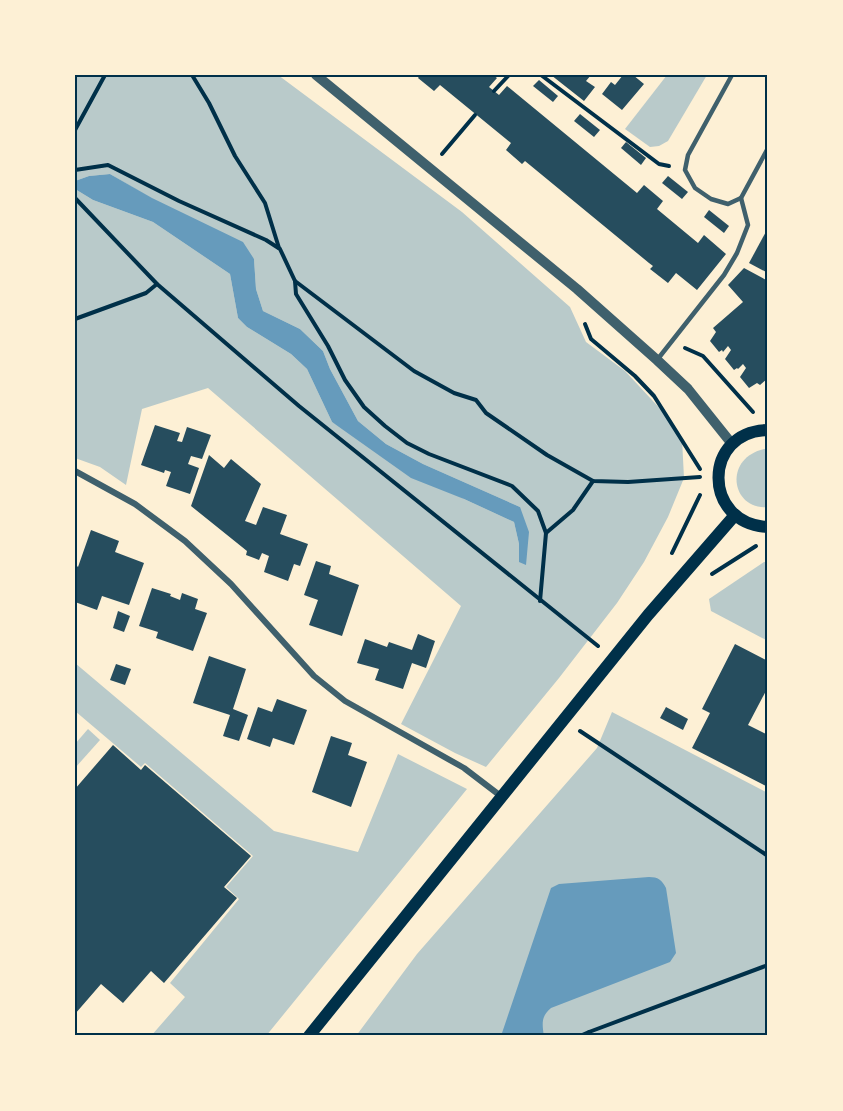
<svg xmlns="http://www.w3.org/2000/svg" width="843" height="1111" font-family="Rubik,sans-serif">
	<rect width="100%" height="100%" fill="#fdf0d5"/>
	<g fill="#b9caca">
		<path d="M75,75h203l184,137 108,95 16,35 39,29 40,43 17,25 2,39 -16,39 -24,45 -27,41 -58,75 -73,89 -31,-14 -54,-29 60,-118 -253,-218 -66,21 -16,76 -26,-18 -25,-9v-269l18,11 60,22 77,52 8,44 9,9 44,27 16,15 25,53 132,77 50,23 5,22 1,-37 -97,-43 -37,-20 -28,-23 -28,-52 -7,-18 -23,-22 -37,-18 -7,-22 -2,-30 -144,-85 -21,2 -14,5z"/>
		<path d="M667,75h40l-39,66 -9,5 -9,1 -25,-18z"/>
		<path d="M764,449h4v58c-36,4 -46,-48 -4,-58z"/>
		<path d="M764,562h4v79l-57,-30 -2,-12z"/>
		<path d="M75,663l199,168 84,21 40,-98 69,35 -201,247h-115l34,-39 -15,-14 69,-84 -13,-12 27,-31 -108,-93 -4,4 -66,-56z"/>
		<path d="M612,712l156,81v243h-412l61,-82 180,-206z"/>
		<path d="M88,729l12,11 -25,28v-24z"/>
	</g>
	<g fill="#669bbc">
		<path d="M110,174l42,24 91,44 11,17 2,30 7,22 37,18 23,22 7,18 28,52 28,23 37,20 97,43 9,25 -3,33 -7,-3v-18l-5,-22 -50,-23 -53,-21 -79,-56 -25,-53 -16,-15 -44,-27 -9,-9 -8,-44 -77,-52 -60,-22 -18,-11v-8l14,-5z"/>
		<path d="M649,877c9,0 13,3 17,11l10,65 -6,9 -119,46c-10,8 -9,16 -7,28h-43l50,-148 8,-4z"/>
	</g>
	<g fill="#264d5e">
		<path d="M420,75h73l4,3 -8,9 10,8 8,-9 130,107 7,-8 19,16 -6,8 41,34 6,-8 22,19 -29,36 -21,-17 -8,10 -18,-14 3,-3 -4,-3 -124,-102 -3,3 -16,-14 5,-7 -71,-58 -6,6 -16,-13z"/>
		<path d="M551,75h40l-5,6 9,6 -11,14z"/>
		<path d="M623,75h10l11,9 -22,26 -20,-16 9,-12 4,3z"/>
		<path d="M539,80l19,16 -5,6 -20,-16z"/>
		<path d="M580,114l20,16 -6,7 -20,-16z"/>
		<path d="M626,142l20,16 -5,7 -20,-17z"/>
		<path d="M668,176l20,16 -6,7 -20,-16z"/>
		<path d="M709,210l20,16 -5,7 -20,-16z"/>
		<path d="M768,228v45l-19,-10z"/>
		<path d="M744,268l24,13v97l-8,7 -3,-2 -8,5 -9,-11 6,-9 -3,-4 -5,5 -1,-1 -3,2 -9,-11 6,-9 -3,-4 -5,6 -1,-2 -3,2 -9,-11 6,-9 -3,-4 30,-26 -15,-17z"/>
		<path d="M155,425l25,8 -3,8 5,1 5,-15 24,8 -9,24 -11,-3 -3,8 11,4 -9,26 -24,-8 5,-14 -6,-2 -1,3 -23,-8z"/>
		<path d="M209,455l15,13 7,-9 30,25 -16,37 11,4 7,-18 24,8 -7,19 28,10 -8,22 -6,-2 -6,17 -24,-9 5,-16 -7,-3 -3,7 -13,-5 1,-4 -56,-45z"/>
		<path d="M91,530l28,11 -4,11 29,11 -15,42 -27,-9 -5,14 -22,-8v-32l2,-4 1,1z"/>
		<path d="M316,561l15,5 -2,8 30,11 -17,51 -33,-11 9,-25 -14,-5z"/>
		<path d="M152,588l19,6 -1,2 10,4 2,-7 16,6 -3,10 12,4 -14,38 -37,-13 2,-6 -19,-6z"/>
		<path d="M118,611l12,5 -6,16 -11,-4z"/>
		<path d="M418,634l17,7 -9,27 -14,-5 -9,26 -28,-9 4,-11 -22,-6 8,-24 22,8 2,-5 23,8z"/>
		<path d="M735,644l33,17v26l-20,38 20,10v52l-76,-39 18,-35 -8,-4z"/>
		<path d="M209,656l37,13 -13,40 15,6 -9,26 -16,-5 7,-21 -37,-12z"/>
		<path d="M116,664l15,5 -6,16 -15,-5z"/>
		<path d="M277,699l30,11 -13,35 -21,-7 -3,9 -23,-8 11,-32 14,5z"/>
		<path d="M666,707l22,12 -5,11 -23,-12z"/>
		<path d="M331,736l21,7 -4,12 19,7 -16,45 -39,-15z"/>
		<path d="M113,745l28,25 4,-5 106,91 -27,31 13,11 -73,85 -13,-12 -28,32 -22,-19 -26,30v-225z"/>
	</g>
	<g fill="none" stroke-linecap="round" stroke-linejoin="round">
		<g stroke="#003049" stroke-width="4">
			<path d="M192,75l17,28 26,53 30,47 14,45"/>
			<path d="M541,75l118,89 10,2"/>
			<path d="M494,91l15,-16"/>
			<path d="M75,130l30,-55"/>
			<path d="M442,154l33,-39"/>
			<path d="M75,170l33,-5 71,36 87,39 14,9 15,32 119,90 40,22 22,7 10,13 61,42 46,26 35,1 72,-5"/>
			<path d="M75,198l82,86 142,122 299,240"/>
			<path d="M295,281l1,13 32,52 17,34 19,27 21,19 22,17 22,11 83,32 26,25 8,22 -6,68"/>
			<path d="M75,319l71,-26 11,-9"/>
			<path d="M585,324l6,15 44,37 19,20 46,73"/>
			<path d="M685,348l18,8 50,56"/>
			<path d="M546,533l27,-23 20,-29"/>
			<path d="M672,553l28,-58"/>
			<path d="M712,574l44,-28"/>
			<path d="M580,731l188,125"/>
			<path d="M580,1036l9,-4"/>
			<path d="M590,1036l-1,-4 179,-67"/>
		</g>
		<g stroke="#3f606c" stroke-width="4.5">
			<path d="M732,75l-44,80 -3,15 10,18 16,11 17,5 13,-6 27,-50"/>
			<path d="M657,360l67,-85 13,-22 11,-28 -7,-27"/>
		</g>
		<path stroke="#3f606c" stroke-width="6" d="M75,471l60,33 50,37 46,43 83,92 31,25 119,67 38,29"/>
		<path stroke="#3f606c" stroke-width="10" d="M316,75l261,214 80,71 31,29 44,55"/>
		<g stroke="#003049" stroke-width="12">
			<path d="M768,430c-66,1 -66,94 0,97"/>
			<path d="M309,1036l339,-421 87,-100"/>
		</g>
	</g>
	<rect width="843" height="1111" fill="none" stroke="#fdf0d5" stroke-width="153"/>
	<rect x="76" y="76" width="690" height="958" fill="none" stroke="#003049" stroke-width="2"/>
</svg>
